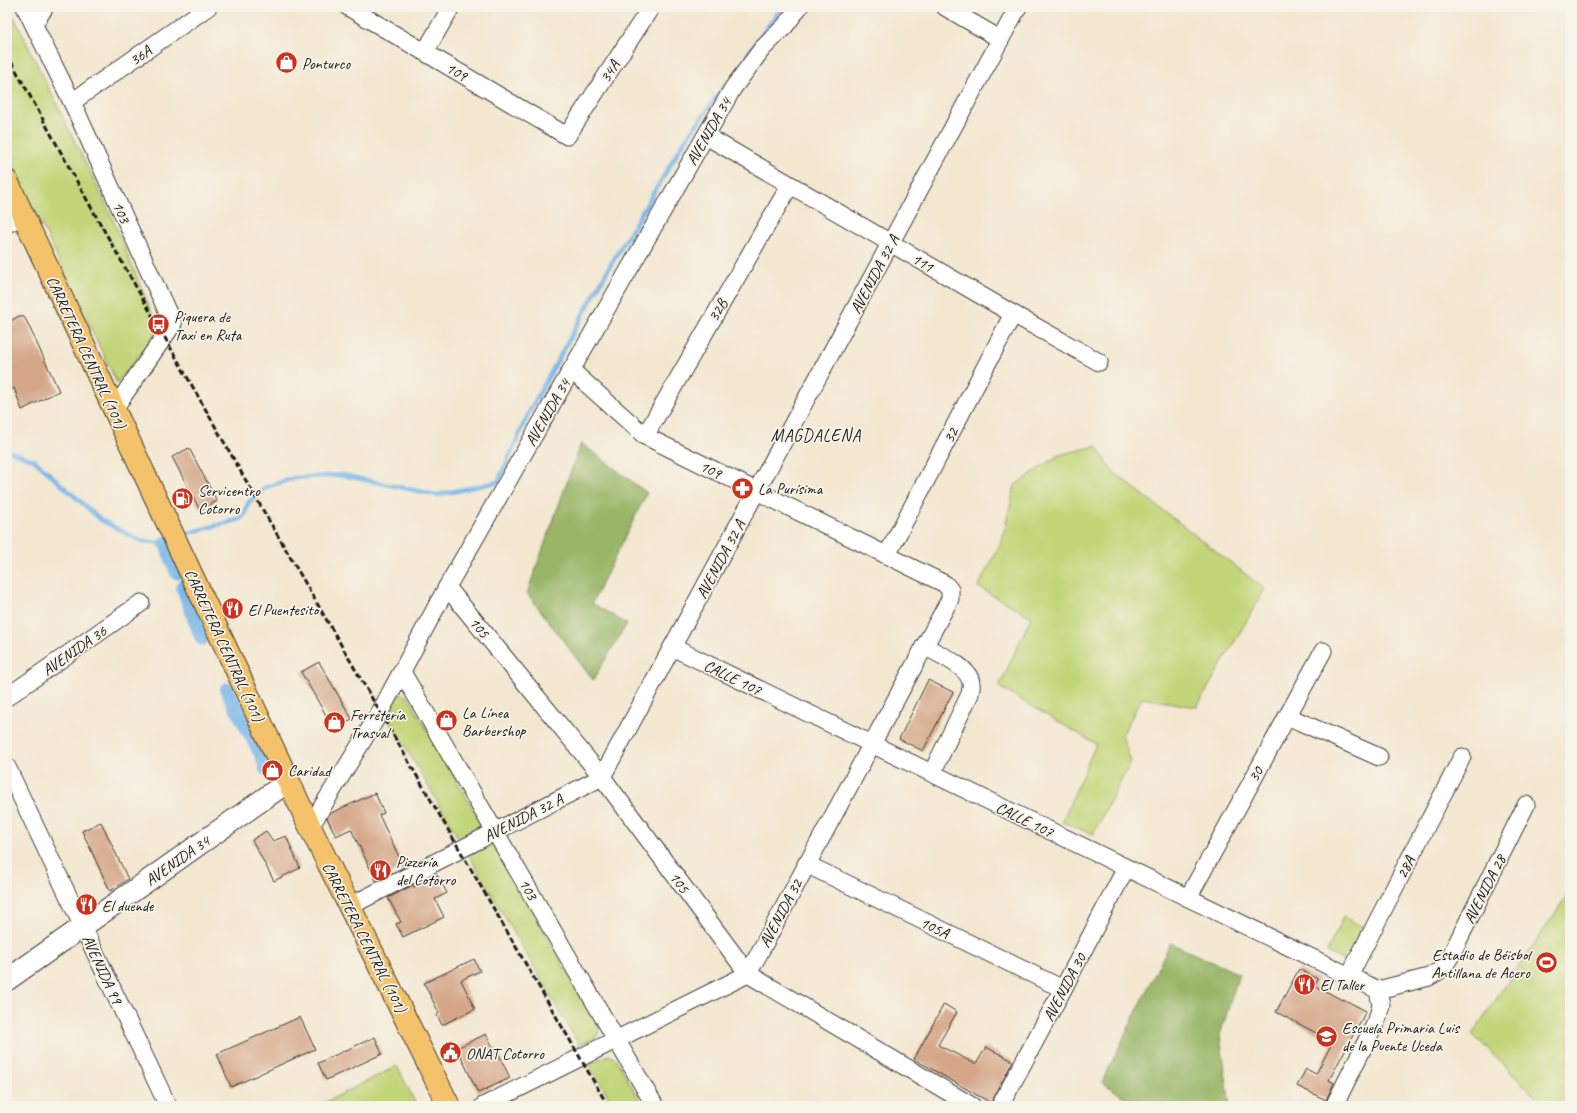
<svg xmlns="http://www.w3.org/2000/svg" width="1577" height="1113" font-family="Caveat,sans-serif">
	<rect width="100%" height="100%" fill="#f7f3e8"/>
	<filter id="ink" filterUnits="userSpaceOnUse"><feTurbulence type="fractalNoise" baseFrequency=".025" numOctaves="2"/><feDisplacementMap in="SourceGraphic" scale="8" xChannelSelector="R" yChannelSelector="G"/><feConvolveMatrix kernelMatrix="1 2 1 2 8 2 1 2 1" color-interpolation-filters="sRGB"/></filter>
	<filter id="wash" filterUnits="userSpaceOnUse"><feTurbulence type="fractalNoise" baseFrequency=".012" numOctaves="4" result="noise"/><feDisplacementMap in="SourceGraphic" scale="16" xChannelSelector="R" yChannelSelector="G"/><feGaussianBlur stdDeviation="0.9" result="paint"/><feColorMatrix in="noise" values="0 0 0 0 0 0 0 0 0 0 0 0 0 0 0 0 0 1.4 0 .05"/><feComposite in="paint" operator="in"/></filter>
	<g filter="url(#wash)">
		<rect width="100%" height="100%" fill="#f3e7d0"/>
		<g fill="#c2d578" stroke="#6f784a">
			<path d="M7,7h2l102,208 46,111 -6,15 -34,42 -110,-231z"/>
			<path d="M1096,446l16,25 153,118 -68,118 -55,-9 -20,37 9,27 -38,72 -31,-12 34,-78 -97,-57 32,-70 -53,-30 24,-47 13,-55 44,-30z"/>
			<path d="M402,694l6,3 72,124c-2,10 -14,13 -22,16l-72,-123 11,-19z"/>
			<path d="M489,845h4l4,4 101,177v9l-4,3 -15,7 -110,-190z"/>
			<path d="M1570,892v214h-25l-73,-72z"/>
			<path d="M1343,917l20,10 -17,35 -19,-10z"/>
			<path d="M609,1055l7,4 27,47h-29l-25,-42z"/>
			<path d="M397,1066l20,40h-99z"/>
		</g>
		<g fill="#99b668" stroke="#5a6942">
			<path d="M581,443l66,50 -55,110 35,21 -34,56 -66,-87z"/>
			<path d="M1170,943l69,31 -19,61 10,71h-93l-35,-24z"/>
		</g>
		<g fill="none" stroke-linecap="round" stroke-linejoin="round">
			<g stroke="#76b5e9" stroke-width="4.5">
				<path d="M748,54l34,-47"/>
				<path d="M7,450l27,10 67,60 40,21 25,2 3,-1"/>
				<path d="M179,537l13,-5 48,-13 5,-5 3,-11 18,-16 28,-9 48,-3 95,20 61,-13 32,-72 80,-144 74,-124 42,-58"/>
			</g>
			<g stroke="#76b5e9" stroke-width="15">
				<path d="M166,543l11,29"/>
				<path d="M183,587l19,51"/>
				<path d="M227,690l36,67 3,11"/>
			</g>
		</g>
		<g id="blocks">
			<g fill="#d4a687">
				<path d="M19,316l5,1 3,5 32,69 -37,19 -8,-22 -7,4v-69z"/>
				<path d="M189,448l28,53 -17,9 -28,-53z"/>
				<path d="M319,662l33,57 -18,10 -33,-57z"/>
				<path d="M928,680l25,12 -30,59 -24,-12z"/>
				<path d="M375,793l9,20 -5,2 25,52 -28,14 -25,-52 -15,7 -9,-18 2,-4z"/>
				<path d="M101,822l27,57 -18,12 -28,-60z"/>
				<path d="M266,831l7,10 13,-5 14,32 -26,13 -22,-41z"/>
				<path d="M437,875l10,18 -12,6 9,18 -41,20 -7,-13 5,-2 -13,-24 25,-13 1,2z"/>
				<path d="M474,959l6,12 -19,9 14,29 -33,16 -5,-10 2,-2 -15,-30z"/>
				<path d="M1299,969l19,10 -4,6 28,15 1,-1 23,12 -37,69 5,3 -8,17 -29,-14 9,-17 10,5 15,-29 -9,-4 2,-4 -48,-25z"/>
				<path d="M944,1004l13,8 -19,33 38,19 10,-17 27,14 -22,42 -77,-44z"/>
				<path d="M300,1017l15,32 -84,38 -14,-33z"/>
				<path d="M486,1034l8,15 2,-1 14,30 -32,15 -21,-45z"/>
				<path d="M375,1037l7,17 -56,26 -8,-17z"/>
			</g>
		</g>
	</g>
	<g filter="url(#ink)">
		<use href="#blocks" fill-opacity="0" stroke="#3c3a37" stroke-width="1"/>
		<g fill="none" stroke-linecap="round" stroke-linejoin="round">
			<defs>
				<g id="minor">
					<path d="M25,7l47,95 101,222 -59,85"/>
					<path d="M348,7l219,129 84,-129"/>
					<path d="M945,7l55,32"/>
					<path d="M34,24l11,-17"/>
					<path d="M425,52l26,-45"/>
					<path d="M72,102l136,-95"/>
					<path d="M706,136l307,178 86,48"/>
					<path d="M7,224l16,-8"/>
					<path d="M645,436l145,-251"/>
					<path d="M887,555l126,-241"/>
					<path d="M447,587l155,190 146,197 224,132"/>
					<path d="M924,646c14,8 47,21 47,38 1,3 -1,7 -1,10l-38,79"/>
					<path d="M672,647l706,343"/>
					<path d="M402,672l253,434"/>
					<path d="M7,697l134,-94"/>
					<path d="M1287,716l92,41"/>
					<path d="M7,767l161,339"/>
					<path d="M310,827l70,-115 67,-125 286,-499 29,-39 23,-23 14,-19"/>
					<path d="M806,864l257,125"/>
					<path d="M1188,898l135,-247"/>
					<path d="M350,906l252,-129 416,-770"/>
					<path d="M1349,976l113,-219"/>
					<path d="M483,1106l265,-132 202,-375v-9l-5,-6 -300,-148 -74,-66"/>
					<path d="M1000,1106l63,-117 63,-121"/>
					<path d="M1334,1106l43,-86 4,-15 -3,-15 51,-13 13,-8 8,-12 76,-152"/>
				</g>
				<path id="tertiary" d="M7,980l282,-199"/>
				<path id="primary" d="M7,181l303,646 139,279"/>
			</defs>
			<use href="#minor" stroke="#3c3a37" stroke-width="19"/>
			<use href="#tertiary" stroke="#3c3a37" stroke-width="23"/>
			<use href="#primary" stroke="#3c3a37" stroke-width="24"/>
			<use href="#minor" stroke="#fff" stroke-width="17"/>
			<use href="#tertiary" stroke="#fff" stroke-width="21"/>
			<use href="#primary" stroke="#f3c26a" stroke-width="22"/>
			<path stroke="#1c1c1c" stroke-width="3" stroke-dasharray="6 3" stroke-linecap="butt" d="M7,54l90,164 148,261 363,627"/>
		</g>
	</g>
	<defs>
		<symbol id="shop-disc" viewBox="-11 -11 22 22"><circle r="9.5" fill="#c8321e" stroke="#f7f3e8"/><path d="M-5-2.5h2.3a2.7 3.5 0 0 1 5.4 0H5L5.5 6h-11ZM-1.5-2.5h3a1.5 2.3 0 0 0-3 0Z" fill="#fff"/></symbol>
		<symbol id="bus-disc" viewBox="-11 -11 22 22"><circle r="9.5" fill="#c8321e" stroke="#f7f3e8"/><path d="M-5-6H5V4H4V6H2V4H-2V6H-4V4H-5ZM-3.5-4V0h7V-4ZM-3.5 1.2v1.5H-2V1.2ZM2 1.2v1.5H3.5V1.2Z" fill="#fff"/></symbol>
		<symbol id="pharmacy-disc" viewBox="-11 -11 22 22"><circle r="9.5" fill="#c8321e" stroke="#f7f3e8"/><path d="M-2-6h4v4h4v4h-4v4h-4v-4h-4v-4h4Z" fill="#fff"/></symbol>
		<symbol id="fuel-disc" viewBox="-11 -11 22 22"><circle r="9.5" fill="#c8321e" stroke="#f7f3e8"/><path d="M-5.5-6h7V0h2V4h1.3V-2.5L3-4.5l.8-.8L6-3V5H2.5V1h-1V6h-7ZM-4.2-4.7v3.2H.2V-4.7Z" fill="#fff"/></symbol>
		<symbol id="restaurant-disc" viewBox="-11 -11 22 22"><circle r="9.5" fill="#c8321e" stroke="#f7f3e8"/><path d="M-5-6h1v4h1v-4h1v4h1v-4h1v5L-1.5 .5V6h-2V.5L-5-1ZM5-6V6H3V1.5H1.5Q1.5-4 5-6Z" fill="#fff"/></symbol>
		<symbol id="stadium-disc" viewBox="-11 -11 22 22"><circle r="9.5" fill="#c8321e" stroke="#f7f3e8"/><path d="M0-5a6.5 5 0 1 0 0 10a6.5 5 0 1 0 0-10ZM-3.5-1.8h7v3.6h-7Z" fill="#fff"/></symbol>
		<symbol id="school-disc" viewBox="-11 -11 22 22"><circle r="9.5" fill="#c8321e" stroke="#f7f3e8"/><path d="M0-5L7-2L0 1L-7-2ZM-4 1L0 2.5L4 1V4Q0 6-4 4Z" fill="#fff"/></symbol>
		<symbol id="civic-disc" viewBox="-11 -11 22 22"><circle r="9.5" fill="#c8321e" stroke="#f7f3e8"/><path d="M-.6-6.5H3V-4.5H.6V-3L4-1V1h2V6H-6V1h2V-1L-.6-3ZM-1.2 2.5V6h2.4V2.5Z" fill="#fff"/></symbol>
	</defs>
	<g fill-rule="evenodd">
		<use href="#shop-disc" x="274" y="50" width="25" height="25"/>
		<use href="#bus-disc" x="146" y="312" width="25" height="25"/>
		<use href="#pharmacy-disc" x="730" y="476" width="25" height="25"/>
		<use href="#fuel-disc" x="170" y="486" width="25" height="25"/>
		<use href="#restaurant-disc" x="220" y="596" width="25" height="25"/>
		<use href="#shop-disc" x="434" y="708" width="25" height="25"/>
		<use href="#shop-disc" x="322" y="710" width="25" height="25"/>
		<use href="#shop-disc" x="260" y="758" width="25" height="25"/>
		<use href="#restaurant-disc" x="368" y="858" width="25" height="25"/>
		<use href="#restaurant-disc" x="74" y="892" width="25" height="25"/>
		<use href="#stadium-disc" x="1534" y="950" width="25" height="25"/>
		<use href="#restaurant-disc" x="1292" y="972" width="25" height="25"/>
		<use href="#school-disc" x="1314" y="1024" width="25" height="25"/>
		<use href="#civic-disc" x="438" y="1040" width="25" height="25"/>
	</g>
	<g text-anchor="middle" stroke-width="3.5" stroke-linejoin="round" paint-order="stroke">
		<g font-size="16" fill="#1c1c1c" stroke="#f7f3e8">
			<text transform="translate(140 55) rotate(-35)" y="6">36A</text>
			<text transform="translate(457 71) rotate(30)" y="6">109</text>
			<text transform="translate(609 71) rotate(-57)" y="6">34A</text>
			<text transform="translate(708 131) rotate(-60)" y="6">AVENIDA 34</text>
			<text transform="translate(122 212) rotate(66)" y="6">103</text>
			<text transform="translate(923 262) rotate(30)" y="6">111</text>
			<text transform="translate(874 274) rotate(-62)" y="6">AVENIDA 32 A</text>
			<text transform="translate(717 310) rotate(-60)" y="6">32B</text>
			<text transform="translate(87 352) rotate(65)" y="6">CARRETERA CENTRAL (101)</text>
			<text transform="translate(547 412) rotate(-60)" y="6">AVENIDA 34</text>
			<text transform="translate(950 435) rotate(-62)" y="6">32</text>
			<text transform="translate(711 469) rotate(27)" y="6">109</text>
			<text transform="translate(720 559) rotate(-62)" y="6">AVENIDA 32 A</text>
			<text transform="translate(480 627) rotate(51)" y="6">105</text>
			<text transform="translate(225 645) rotate(65)" y="6">CARRETERA CENTRAL (101)</text>
			<text transform="translate(74 650) rotate(-35)" y="6">AVENIDA 36</text>
			<text transform="translate(733 677) rotate(26)" y="6">CALLE 107</text>
			<text transform="translate(1255 774) rotate(-61)" y="6">30</text>
			<text transform="translate(523 817) rotate(-27)" y="6">AVENIDA 32 A</text>
			<text transform="translate(1025 819) rotate(26)" y="6">CALLE 107</text>
			<text transform="translate(177 860) rotate(-35)" y="6">AVENIDA 34</text>
			<text transform="translate(1405 867) rotate(-63)" y="6">28A</text>
			<text transform="translate(680 882) rotate(54)" y="6">105</text>
			<text transform="translate(529 889) rotate(60)" y="6">103</text>
			<text transform="translate(1484 889) rotate(-63)" y="6">AVENIDA 28</text>
			<text transform="translate(780 913) rotate(-62)" y="6">AVENIDA 32</text>
			<text transform="translate(935 927) rotate(26)" y="6">105A</text>
			<text transform="translate(365 937) rotate(63)" y="6">CARRETERA CENTRAL (101)</text>
			<text transform="translate(103 969) rotate(65)" y="6">AVENIDA 99</text>
			<text transform="translate(1064 987) rotate(-62)" y="6">AVENIDA 30</text>
		</g>
		<g font-size="16" fill="#1c1c1c" stroke="#f7f3e8" text-anchor="start">
			<text x="302" y="69">Ponturco</text>
			<text x="174" y="322">Piquera de<tspan x="174" dy="18">Taxi en Ruta</tspan></text>
			<text x="758" y="494">La Purísima</text>
			<text x="198" y="496">Servicentro<tspan x="198" dy="18">Cotorro</tspan></text>
			<text x="248" y="615">El Puentesito</text>
			<text x="462" y="718">La Línea<tspan x="462" dy="18">Barbershop</tspan></text>
			<text x="350" y="720">Ferretería<tspan x="350" dy="18">Trasval</tspan></text>
			<text x="288" y="776">Caridad</text>
			<text x="396" y="867">Pizzería<tspan x="396" dy="18">del Cotorro</tspan></text>
			<text x="102" y="911">El duende</text>
			<text x="1530" y="960" text-anchor="end">Estadio de Béisbol<tspan x="1530" dy="18">Antillana de Acero</tspan></text>
			<text x="1320" y="990">El Taller</text>
			<text x="1342" y="1033">Escuela Primaria Luis<tspan x="1342" dy="18">de la Puente Uceda</tspan></text>
			<text x="466" y="1059">ONAT Cotorro</text>
		</g>
		<g font-size="17" letter-spacing="1" fill="#1c1c1c" stroke="#f7f3e8">
			<text x="816" y="441">MAGDALENA</text>
		</g>
	</g>
	<rect width="1577" height="1113" fill="none" stroke="#f7f3e8" stroke-width="24"/>
</svg>
